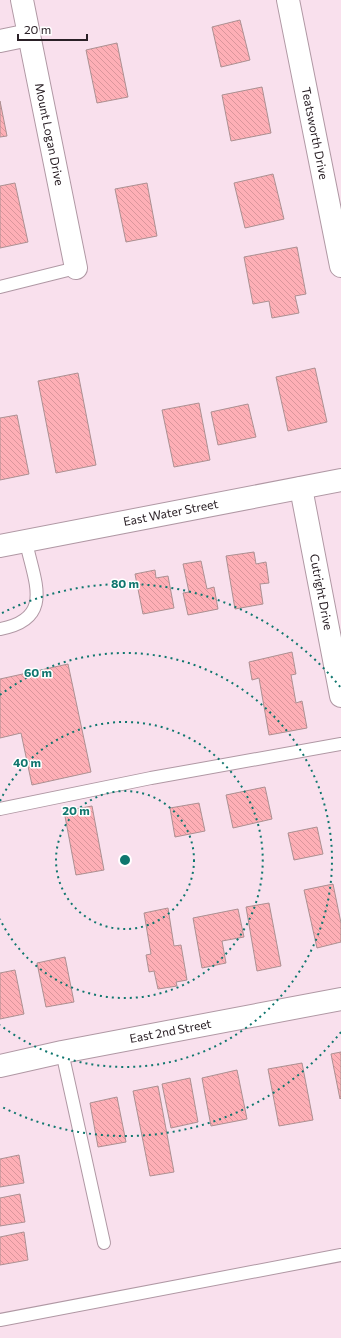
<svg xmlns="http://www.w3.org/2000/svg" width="341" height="1338" font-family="Commissioner,sans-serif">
	<defs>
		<pattern id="building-back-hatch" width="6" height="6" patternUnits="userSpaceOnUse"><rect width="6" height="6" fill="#feafb6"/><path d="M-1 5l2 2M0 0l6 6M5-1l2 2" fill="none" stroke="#da969c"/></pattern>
	</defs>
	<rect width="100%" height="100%" fill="#f9e0ed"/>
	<g fill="url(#building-back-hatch)" stroke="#ac9092">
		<path d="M240,20l10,40 -29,7 -9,-40z"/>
		<path d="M117,43l11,54 -31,6 -11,-53z"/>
		<path d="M262,87l9,46 -40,8 -9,-46z"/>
		<path d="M0,101l7,35 -7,1z"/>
		<path d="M273,174l11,45 -39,9 -11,-45z"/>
		<path d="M15,183l13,59 -28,6v-62z"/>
		<path d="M147,183l10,53 -31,6 -11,-53z"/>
		<path d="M297,247l9,47 -11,2 4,17 -27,5 -3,-17 -16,3 -9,-47z"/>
		<path d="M315,368l12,54 -39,9 -12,-54z"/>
		<path d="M78,373l18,92 -40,8 -18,-92z"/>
		<path d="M199,403l11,57 -36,7 -12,-57z"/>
		<path d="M248,404l8,33 -38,8 -7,-33z"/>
		<path d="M17,415l12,59 -29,6v-62z"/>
		<path d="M254,552l2,12 10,-2 3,21 -9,1 3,20 -28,5 -9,-53z"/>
		<path d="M201,561l6,28 7,-2 4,22 -30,6 -5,-22 6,-1 -6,-28z"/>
		<path d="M155,570l1,8 12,-2 6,32 -31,6 -8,-40z"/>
		<path d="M292,652l4,22 -5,1 5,28 6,-2 5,27 -38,7 -10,-57 -7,2 -3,-18z"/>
		<path d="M68,664l23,108 -59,13 -11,-52 -21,5v-59z"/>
		<path d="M265,787l7,32 -39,9 -7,-33z"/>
		<path d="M199,803l6,28 -30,6 -5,-29z"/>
		<path d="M92,806l12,64 -28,5 -12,-64z"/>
		<path d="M317,827l6,27 -29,6 -6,-27z"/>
		<path d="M333,884l8,39v19l-24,6 -13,-58z"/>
		<path d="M269,903l12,63 -24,5 -11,-64z"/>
		<path d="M168,908l6,38 7,-1 6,35 -11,2 1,4 -19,3 -4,-18 -5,1 -3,-17 5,-1 -7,-41z"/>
		<path d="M238,909l6,28 -22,4 4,22 -24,5 -9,-50z"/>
		<path d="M65,957l9,45 -28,5 -9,-44z"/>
		<path d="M15,970l9,44 -24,5v-46z"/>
		<path d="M341,1052v46l-1,1 -9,-45z"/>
		<path d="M302,1063l11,57 -34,6 -11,-57z"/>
		<path d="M237,1070l10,49 -36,7 -9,-48z"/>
		<path d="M190,1078l8,44 -27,6 -9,-44z"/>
		<path d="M158,1086l16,86 -24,4 -17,-85z"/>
		<path d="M117,1097l9,45 -28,5 -8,-44z"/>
		<path d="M19,1155l5,28 -24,4v-28z"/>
		<path d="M20,1194l5,28 -25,4v-28z"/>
		<path d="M24,1232l4,28 -28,5v-28z"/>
	</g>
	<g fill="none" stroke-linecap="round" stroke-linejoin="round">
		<defs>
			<g id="lane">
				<path d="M0,287l76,-19"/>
				<path d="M0,629c55,-10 34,-48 26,-87"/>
				<path d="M0,809l151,-31 190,-34"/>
				<path d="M62,1052l42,191"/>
				<path d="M0,1320l341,-65"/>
			</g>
			<g id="street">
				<path id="s1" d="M22,0l54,268"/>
				<path id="s2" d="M288,0l53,266"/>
				<path d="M0,41l29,-6"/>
				<path id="s3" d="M301,488l40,208"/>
				<path id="s4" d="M0,546l341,-66"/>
				<path id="s5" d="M0,1066l62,-14 279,-53"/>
			</g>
		</defs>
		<use href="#lane" stroke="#b098a4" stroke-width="14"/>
		<use href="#street" stroke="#b098a4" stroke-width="24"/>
		<use href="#lane" stroke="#fff" stroke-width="12"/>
		<use href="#street" stroke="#fff" stroke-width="22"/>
	</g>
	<g fill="none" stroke="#0f766e" stroke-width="2" stroke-dasharray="2 4">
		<circle cx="125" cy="860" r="69"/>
		<path d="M0 801A138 138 0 1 1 0 919"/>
		<path d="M0 695A207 207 0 1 1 0 1025"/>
		<path d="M341 1032A276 276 0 0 1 2 1107M2 613A276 276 0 0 1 341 688"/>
	</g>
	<g text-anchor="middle" stroke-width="3" stroke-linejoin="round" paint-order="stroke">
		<g font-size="12" fill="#2a2026" stroke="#fff">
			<text dy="4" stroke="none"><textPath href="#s2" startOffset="136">Teatsworth Drive</textPath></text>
			<text dy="4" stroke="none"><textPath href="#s1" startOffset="137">Mount Logan Drive</textPath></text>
			<text dy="4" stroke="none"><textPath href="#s4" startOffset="174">East Water Street</textPath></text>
			<text dy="4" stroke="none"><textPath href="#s3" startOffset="106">Cutright Drive</textPath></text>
			<text dy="4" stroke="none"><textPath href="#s5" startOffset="174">East 2nd Street</textPath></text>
		</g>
	</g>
	<circle cx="125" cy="860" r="6" fill="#0f766e" stroke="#fff" stroke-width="2"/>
	<g font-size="12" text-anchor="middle" font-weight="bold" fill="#0f766e" stroke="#fff" stroke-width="3" stroke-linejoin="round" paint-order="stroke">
		<text x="125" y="588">80 m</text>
		<text x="38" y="677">60 m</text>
		<text x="27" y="767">40 m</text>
		<text x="76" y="815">20 m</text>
	</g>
	<path d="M18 34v6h69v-6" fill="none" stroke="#2a2026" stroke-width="2"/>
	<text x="24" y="34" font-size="12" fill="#2a2026" stroke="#ffffff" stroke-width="3" paint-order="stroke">20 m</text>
</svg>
